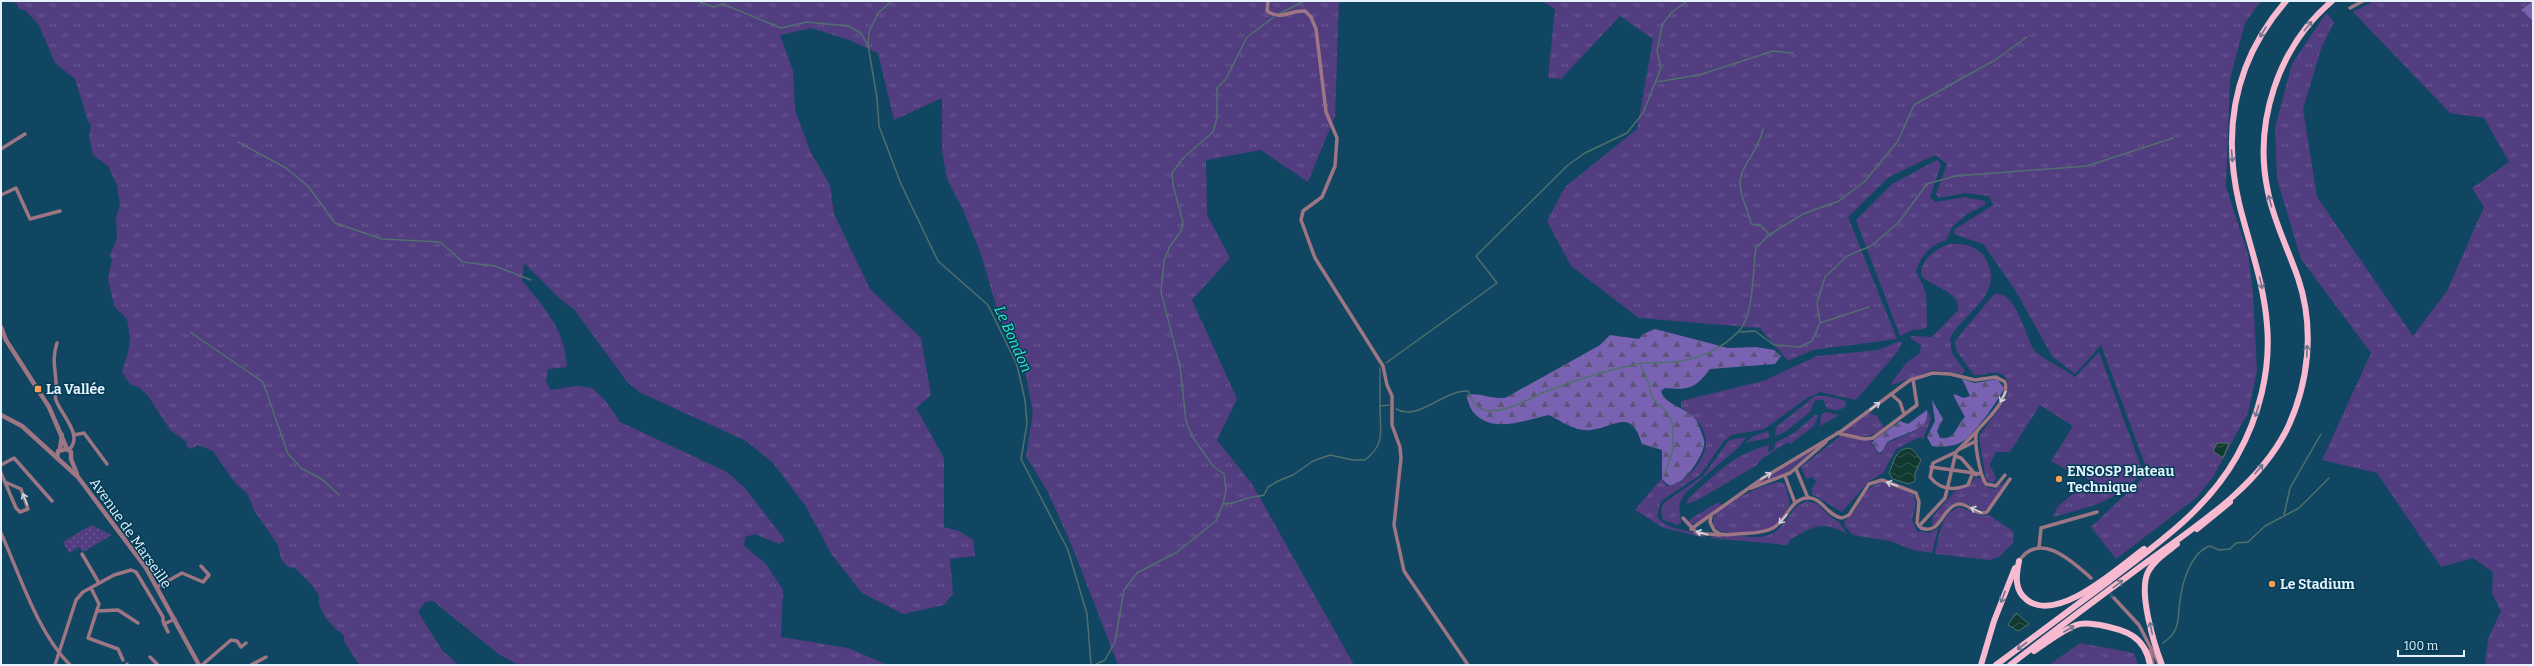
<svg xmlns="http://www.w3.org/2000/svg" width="2534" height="666" font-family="Bitter,serif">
	<defs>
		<pattern id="grass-tufts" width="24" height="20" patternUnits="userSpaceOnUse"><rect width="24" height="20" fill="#523d80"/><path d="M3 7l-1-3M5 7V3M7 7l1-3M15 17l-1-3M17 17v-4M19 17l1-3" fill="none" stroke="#6b5a93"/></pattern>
		<pattern id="forest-firs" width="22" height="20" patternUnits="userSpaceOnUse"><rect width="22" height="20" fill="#7962b1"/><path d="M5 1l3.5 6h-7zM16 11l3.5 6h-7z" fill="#5c5479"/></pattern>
		<pattern id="park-dots" width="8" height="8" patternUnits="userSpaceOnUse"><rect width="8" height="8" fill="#523d80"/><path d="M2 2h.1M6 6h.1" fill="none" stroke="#6b5a93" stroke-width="1.8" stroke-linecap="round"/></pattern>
		<pattern id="water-waves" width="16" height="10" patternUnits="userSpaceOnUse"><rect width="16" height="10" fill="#103930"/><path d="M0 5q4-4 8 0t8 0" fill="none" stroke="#33564f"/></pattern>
	</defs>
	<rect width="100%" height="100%" fill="#104661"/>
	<g fill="url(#grass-tufts)">
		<path d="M11,1h1328l-4,115 -27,66 -47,-32 -55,10 1,55 23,43 -38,42 45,99 -20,41 35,44 102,181h-236l-45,-116 -25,-57 -22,-36 7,-43 -8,-43 -27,-57 -17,-59 -18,-44 -16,-31 -5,-28v-53l-48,22 -16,-67 -29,-13 -38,-12 -31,7 13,36 2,39 16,43 19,32 4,29 36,75 51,49 10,57 -15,13 28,50v69l15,4 14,9 2,16 -25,3 3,34 -9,12 -41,9 -41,-21 -30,-38 -27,-50 -32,-42 -27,-22 -105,-48 -14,-11 -53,-73 -15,-11 -35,-35 -2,18c23,26 43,50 45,86l-19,2 -2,12 5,9 25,-4 16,2 13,12 15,22 107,50 18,16 40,52 -6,4 -24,-10 -10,3 -1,9 22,18 17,26 -2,47 67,11 40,17h-370l-18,-10 -67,-54 -8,1 -7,10 24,38 16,15h-99l-15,-24v-6c-10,-6 -20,-18 -24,-29 -2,-4 0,-8 -2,-12 -6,-10 -15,-18 -23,-26l-7,-1 -7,-8 -3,-14 -23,-33 -8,-19 -11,-9 -23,-33 -15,-6 -7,4 -5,-3 1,-4 -16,-11 -23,-35 -8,-8 -10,-4 -8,-12 6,-19 2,-15 -3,-19 -13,-13 -6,-28 4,-18 -2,-5 7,-17 -1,-20 4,-13 -3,-20 -9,-19 -15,-11 -4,-19 2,-11 -3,-4 -13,-42 -20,-16 -16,-38 -14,-15 -6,-1 -2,-5z"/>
		<path d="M1542,1h719l-16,22 -15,56 -4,108 22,67 5,39 4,78 -9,42 -35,64 -17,21 -80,61 -25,-32 57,-54 -47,-128 -26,29 -23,-18 -38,-68 -31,-44 -29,-10 1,-5 38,-24 -4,-9 -24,-3 -26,5 -3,-4 11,-30 -12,-9 -46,22 -41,40 49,122 -84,11 -25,11 -28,-33 -121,-10 -68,-52 -24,-45 18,-34 72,-58 16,-90 -33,-23 -59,63 -13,-1 7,-69z"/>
		<path d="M2374,1h159l-12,9 12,11v644h-48l3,-26 13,-28 -9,-18 1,-21 -20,-14 -32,9 -64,-94 -55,-13 49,-107 -70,-94 -24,-80 -2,-51 17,-64 34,-51 8,9 -13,27 -18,60 14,88 96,139 34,-45 37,-84 -12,-19 37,-26 -25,-44 -34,-5 -97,-101z"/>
		<path d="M1937,160l4,5 -11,32 5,5 30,-5 20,4v4l-18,9 -15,13 -6,13c-15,5 -26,16 -30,31l10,22 1,33 -3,3 -11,1 -13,6 -44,-116 36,-36z"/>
		<path d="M1950,244c13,-1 27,2 35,14 22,35 -23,56 -35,80l2,15 13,18 -3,3 -29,-4 -41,15v-3l15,-20 13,-9 1,-8 -11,-7 1,-2 21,1 26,-27c3,-19 -28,-23 -37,-35 0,-16 15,-27 29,-31z"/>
		<path d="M1994,294c24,-4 32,49 42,58 9,8 28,17 39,25l24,-25 44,120c-31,32 -48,33 -90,45l5,-11 31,-25 -14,-17 -8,6 -16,-9 22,-35 -33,-21 -30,47h-14c-11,20 -4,11 0,27l-4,4 -6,-3 -7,-44 27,-37 2,-17c-7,-16 -22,-6 -34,-7l-18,-25 -1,-9z"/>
		<path d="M1900,341l2,2 -4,8 -42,49 -36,-8 -13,6 -43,31 -32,6 -8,6 -24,34 -39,26 -4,15c10,18 43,12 49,22l-42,-10 -29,-18 26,-31 6,7c18,-1 40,-27 39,-45 -1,-16 -14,-26 -25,-34v-6l82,-20 54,-25 61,-6z"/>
		<path d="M1815,396h13l18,5v5c-6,5 -12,5 -19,2l-4,-8h-8l-5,12 -25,20 -10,4 1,-9z"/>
		<path d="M1825,412l14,3 -19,11 1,-11z"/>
		<path d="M1929,412l2,7 -8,20 -3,-2 -24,12 -13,24 -15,9 -26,30 -30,-18v-6l4,-6 -3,-5 -7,2 -5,-12 39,-31 32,4 -1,3 8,11h2l6,-11c17,-8 36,-11 42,-31z"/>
		<path d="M1869,413l8,3 7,11c-12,11 -25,12 -40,5z"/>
		<path d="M1815,415h3l-4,11 -24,18 -2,-2c-7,5 -27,15 -31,23l-59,35 -12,4 3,-6c25,-23 46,-45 80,-53l-1,7 6,-3 1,-6 19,-10z"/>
		<path d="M1768,431l1,7 -25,5 10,-7z"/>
		<path d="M1746,437l-6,9 -56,48 -5,11 2,18 -4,2 -14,-5 -2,-11 4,-7 38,-26 26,-36z"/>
		<path d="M1819,446l-33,27 -29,11 7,-5z"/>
		<path d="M1975,478h5l9,10 6,1 10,-7 -17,27 -5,2c-6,-2 -11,-6 -18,-8 -18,-5 -20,14 -31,23l-2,-2 1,-8 22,-25 14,-5z"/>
		<path d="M1780,482l5,2 5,20c-5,8 -8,16 -16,22 -10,7 -60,14 -61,-4 -2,-16 53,-39 67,-40z"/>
		<path d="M1882,482l31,12 3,9 -4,17 5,11 12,2 9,-5 -6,25 -19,-3 -23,-9 -37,-6 -8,-9 -1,-5c19,-12 15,-33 38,-39z"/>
		<path d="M1807,501l11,3 11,12 10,6 8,12c-24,-14 -35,-8 -57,6l-2,5 -80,-7c19,-8 46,5 65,-5 14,-8 18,-28 34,-32z"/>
		<path d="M1719,502l2,3c-9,7 -20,18 -32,20l-1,-3 2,-3z"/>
		<path d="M1960,507l22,9 7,-1 25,17 -1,11 -14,14 -9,3 -55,-6c4,-17 6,-42 25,-47z"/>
		<path d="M2080,643l54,10 4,12h-89z"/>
	</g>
	<g fill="url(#forest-firs)">
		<path d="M2533,1v20l-12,-11z"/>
		<path d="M1655,329l73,19 28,-1 18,3 7,6 -6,8 -65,5c-15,20 -21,21 -45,19l-4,3c4,15 26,16 35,29 3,5 6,14 8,20 3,12 -21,48 -35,45 -2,-1 -5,-4 -7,-6v-29l-20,-6c-11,-36 -25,-18 -51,-14 -16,2 -28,-8 -42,-15 -24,5 -56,19 -75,-2 -4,-4 -6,-12 -8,-18 12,-3 25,4 39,3l95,-53 10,-10 29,4 4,-5z"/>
		<path d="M1962,379l13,4 22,-4 7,9c-4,11 -31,48 -42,54 -7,4 -22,6 -30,4l-5,-9 8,-16 -3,-21 11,19 -6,12 3,7c16,2 16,-12 25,-21l-12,-22 1,-1 10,4 6,-2z"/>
		<path d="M1927,410c5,20 -28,25 -38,31 -5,3 -4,10 -10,12l-7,-10 2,-3 26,-19 8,3z"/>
	</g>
	<path fill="url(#park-dots)" d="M91,525l21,10 -29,17 -4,-5 -10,6 -6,-11z"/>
	<g fill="url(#water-waves)" stroke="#50706d">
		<path d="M2217,443h12l-6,15 -10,-7z"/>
		<path d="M1909,448l4,2 8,10 -6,13v8l-6,3 -16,-5 -4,-6c5,-11 6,-24 20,-25z"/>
		<path d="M2016,613l13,11 -11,7 -10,-6z"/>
	</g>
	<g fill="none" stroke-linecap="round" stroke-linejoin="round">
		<g stroke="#50706d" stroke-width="1.5">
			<path d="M697,1l16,6 10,-3 58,24 26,-6 41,4 13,7 6,11"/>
			<path d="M892,1l-14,12 -9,19 -1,13 9,53 2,28 22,58 37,77 50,44 29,60 8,35 2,24 -6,35 47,91 19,64 4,51"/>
			<path d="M1279,14l25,-13"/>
			<path d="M1656,82l43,-7 74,-24 20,2"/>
			<path d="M1763,129c-4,20 -15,28 -21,44 -7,17 7,36 9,51l9,1 9,9"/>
			<path d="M238,142l48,26 22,18 27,37 47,16 58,3 23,20 32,4 36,14"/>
			<path d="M1820,323l49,-16"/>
			<path d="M190,332l73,50 25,72 13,14 22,12 16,15"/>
			<path d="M1740,332l15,-1 19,14 26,2 12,-6 8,-18 -3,-20 8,-26 22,-21 24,-10 28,-24 28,-38 28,-8 132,-10 86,-28"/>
			<path d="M1386,363l111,-80 -21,-27 92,-91 17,-12 42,-20 16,-20 18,-45 -4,-17 5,-26 9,-12 16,-12"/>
			<path d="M1640,364l8,17 4,17 15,14 6,13v25l-8,23"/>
			<path d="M1380,368v38"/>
			<path d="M1396,409c22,13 47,-19 72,-18 4,8 7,17 17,19 20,5 47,-14 65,-20 29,-11 57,-20 87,-26 14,-3 29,0 43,-3 22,-3 42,-13 58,-29 17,-16 14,-62 18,-84l13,-13 34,-21 36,-13 26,-20 33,-40 16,-36 81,-45 32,-23"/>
			<path d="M1223,504l3,-13 -2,-17 -11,-8 -21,-30 -6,-15 -6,-55 -19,-74 3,-31 6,-15 11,-15 2,-9 -10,-37 -1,-12 11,-15 30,-26 4,-14v-30l9,-9 21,-42 27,-20"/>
			<path d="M2284,515l6,-27 31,-54"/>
			<path d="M2163,643c4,-3 9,-7 11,-11 6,-9 4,-20 6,-31 2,-18 11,-49 30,-55l9,4 11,-1 6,-6 12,-1 17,-16 34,-18 30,-30"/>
			<path d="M1094,665l11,-5 10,-18 9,-52 13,-17 40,-21 39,-31 7,-17c11,0 15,-3 25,-6 5,-2 10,-1 16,-3l4,-8 10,-6 15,-6 20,-14 17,-6 23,5h12c21,-16 15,-30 15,-54l9,-1"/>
		</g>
		<path stroke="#306078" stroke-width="3.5" stroke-dasharray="3.5 2" stroke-linecap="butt" d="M2106,591l8,7"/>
		<g stroke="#9d7583" stroke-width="3.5">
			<path d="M1268,1l-1,10c14,10 23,-1 38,0l6,6 5,12 10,83 11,26 -2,28 -13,31 -19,14 -2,9 14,38 68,108 4,19 5,11v29l8,22 1,11 -7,67 10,46 64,94"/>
			<path d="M2350,8l13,-7"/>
			<path d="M1,149l24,-15"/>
			<path d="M1,195l15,-7 14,31 30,-8"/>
			<path d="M57,343c-5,15 -2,24 -1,39 1,6 -2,13 0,18 5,15 28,35 13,50"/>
			<path d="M1891,394l9,8 4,12"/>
			<path d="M1837,433l27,6 9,-1 44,-33 -4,-26"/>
			<path d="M74,435l10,-2 23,31"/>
			<path d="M1960,449l16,-8"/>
			<path d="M1956,452l-23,11 -3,14c10,13 23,14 38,8l4,-10"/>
			<path d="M1955,456l6,2 15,17"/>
			<path d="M1,465l13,-7 38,43"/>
			<path d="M1931,467l50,7"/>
			<path d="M1796,469l12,29"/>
			<path d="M1,473l15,35 4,4 8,-3 -7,-20 -16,-7"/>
			<path d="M1785,476l10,27"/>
			<path d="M1751,488l39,-15 36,-31"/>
			<path d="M1711,515l-1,7 4,8c6,6 14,5 23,4 11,-1 25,0 36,-6 13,-7 17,-28 33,-30 16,-2 22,19 36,20l7,-3 20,-31 13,-4 34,13 3,9 -2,21 4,5c19,7 20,-17 34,-23 12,-5 20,12 32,7l23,-33"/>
			<path d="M1683,518l14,15 23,2"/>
			<path d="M1919,526l26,-28 11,-46 21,-21"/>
			<path d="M1691,529l72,-51 80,-48 67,-50 23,-7 17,1 25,6 21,-3 9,5c5,17 -18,37 -28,49 -4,8 3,45 9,53l10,2 9,-11"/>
			<path d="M1,533c19,42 36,99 69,132"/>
			<path d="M2039,548l2,-20 56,-16"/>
			<path d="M82,554l17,29"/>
			<path d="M2019,561c21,-31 54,1 72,17"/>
			<path d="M157,587l25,-14 21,9 6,-7 -8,-9"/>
			<path d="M91,588l8,16 -11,34 30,11 5,11"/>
			<path d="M2114,598l25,27 20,39"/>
			<path d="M97,611l21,-1 20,13"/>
			<path d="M164,624l11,-5"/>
			<path d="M2150,650l3,14"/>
			<path d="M150,657l8,8"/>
			<path d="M127,664v1"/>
			<path d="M55,665l21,-65 7,-8 31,-17 17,-5 5,2 27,45v4l5,11"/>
			<path d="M202,665l29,-25 6,1 4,6 5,-4"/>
			<path d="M251,665l15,-8"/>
		</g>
		<g stroke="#9d7583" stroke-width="4.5">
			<path d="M1,327l5,13 43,67 18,42 4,3v7l6,15"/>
			<path d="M1,415l21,11 56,51 68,91 53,97"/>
			<path d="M60,449l2,-14"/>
			<path d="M57,458l1,-7 9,-2"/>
		</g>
		<g stroke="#f8bad0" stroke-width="6">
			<path d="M2197,529l33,-27"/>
			<path d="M2019,561c-3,15 -5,29 8,39 31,24 92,-33 117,-51"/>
			<path d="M2034,651c14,-9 27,-20 42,-26 8,-3 16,-1 24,0 26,5 45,11 50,40"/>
			<path d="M1981,665l13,-44 21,-53"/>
			<path d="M1996,665c38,-28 75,-56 113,-84 48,-37 98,-71 128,-125 22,-39 34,-86 30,-131 -3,-42 -18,-81 -28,-122 -17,-74 -4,-143 47,-202"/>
			<path d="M2010,665c40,-31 81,-62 122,-92 54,-41 122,-80 154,-142 23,-47 29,-103 12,-153 -10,-29 -24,-56 -30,-86 -15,-69 10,-145 64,-191"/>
			<path d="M2162,665c-8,-21 -24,-73 -14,-93 6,-12 19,-20 29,-28"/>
		</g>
	</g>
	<defs><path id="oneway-shaft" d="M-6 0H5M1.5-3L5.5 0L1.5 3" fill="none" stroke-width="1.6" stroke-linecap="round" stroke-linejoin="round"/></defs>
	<g stroke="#70748d">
		<use href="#oneway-shaft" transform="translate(2308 26) rotate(-51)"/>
		<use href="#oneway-shaft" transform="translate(2263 32) rotate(121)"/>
		<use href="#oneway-shaft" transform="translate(2232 156) rotate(86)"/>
		<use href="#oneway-shaft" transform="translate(2270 201) rotate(-105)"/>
		<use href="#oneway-shaft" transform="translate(2261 283) rotate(77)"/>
		<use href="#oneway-shaft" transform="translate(2307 351) rotate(-88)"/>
		<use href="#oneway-shaft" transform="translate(2257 411) rotate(107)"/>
		<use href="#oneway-shaft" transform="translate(2259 469) rotate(-50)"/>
		<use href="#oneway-shaft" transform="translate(2118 584) rotate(-38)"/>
		<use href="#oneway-shaft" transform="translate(2003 597) rotate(110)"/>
		<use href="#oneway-shaft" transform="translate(2151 628) rotate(-102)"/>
		<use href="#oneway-shaft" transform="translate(2069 629) rotate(-30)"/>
		<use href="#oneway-shaft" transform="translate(2022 646) rotate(143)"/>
	</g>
	<g stroke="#d3d3dd">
		<use href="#oneway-shaft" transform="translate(2003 397) rotate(117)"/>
		<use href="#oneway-shaft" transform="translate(1875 406) rotate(-37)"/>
		<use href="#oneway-shaft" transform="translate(1766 476) rotate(-32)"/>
		<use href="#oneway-shaft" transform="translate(1892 484) rotate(-161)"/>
		<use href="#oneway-shaft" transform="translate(25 499) rotate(-112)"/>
		<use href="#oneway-shaft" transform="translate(1976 510) rotate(-155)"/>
		<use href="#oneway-shaft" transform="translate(1783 519) rotate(130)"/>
		<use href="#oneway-shaft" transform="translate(1702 533) rotate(-164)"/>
	</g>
	<g fill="#fc9d54" stroke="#013b56" stroke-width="1.5">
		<rect x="34" y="385" width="8" height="8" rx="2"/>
		<circle cx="2059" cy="479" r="4"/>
		<circle cx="2272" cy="584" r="4"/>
	</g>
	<g text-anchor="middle" stroke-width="3" stroke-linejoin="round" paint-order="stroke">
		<g font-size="14" font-weight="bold" fill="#e5f2fb" stroke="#013b56" text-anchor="start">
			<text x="46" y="394">La Vallée</text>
			<text x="2067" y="476">ENSOSP Plateau<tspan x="2067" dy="16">Technique</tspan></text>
			<text x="2280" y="589">Le Stadium</text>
		</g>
		<g font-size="14" fill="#e5f2fb" stroke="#013b56">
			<text transform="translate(131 533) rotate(55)" y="5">Avenue de Marseille</text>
		</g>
		<g font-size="15" font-style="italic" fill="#32eeca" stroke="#013b56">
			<text transform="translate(1013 339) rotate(66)" y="5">Le Bondon</text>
		</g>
	</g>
	<rect width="2534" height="666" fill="none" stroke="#e5f2fb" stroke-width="4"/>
	<path d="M2398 650v6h66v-6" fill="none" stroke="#e5f2fb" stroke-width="2"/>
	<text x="2404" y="650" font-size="12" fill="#e5f2fb" stroke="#013b56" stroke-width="3" paint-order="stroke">100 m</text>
</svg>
